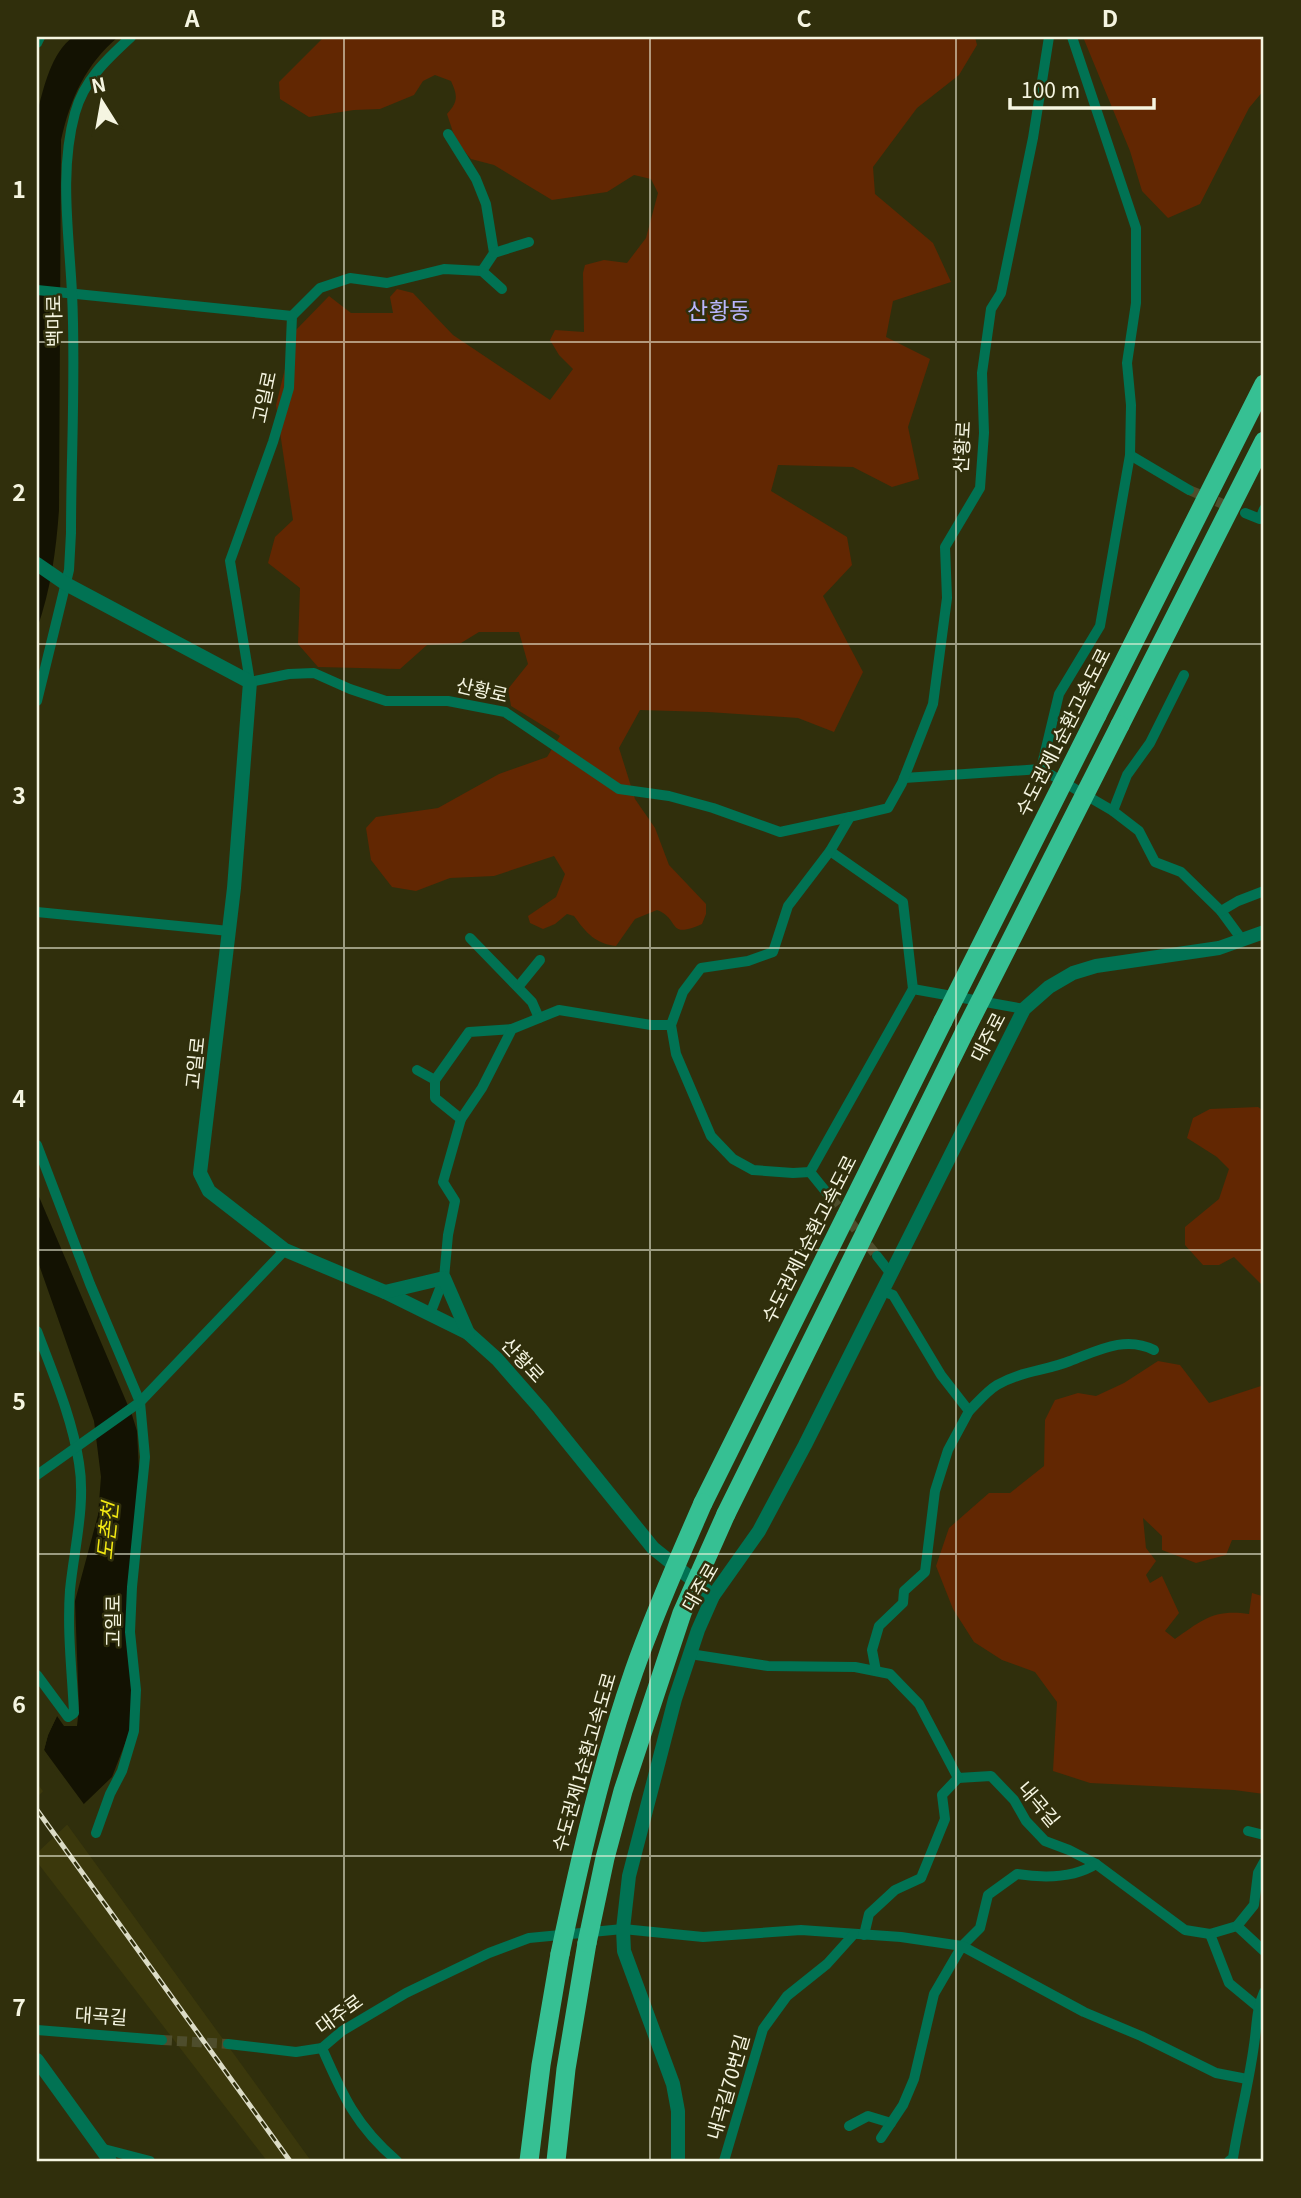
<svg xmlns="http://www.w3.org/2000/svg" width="1301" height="2198" font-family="Georgia,'Noto Sans KR',serif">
	<rect width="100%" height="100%" fill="#302f0c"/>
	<path fill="#3b380c" d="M37,1783l228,314 46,64h-44l-230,-299z"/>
	<g fill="#622702">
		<path d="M324,37h651l2,8 -18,30 -42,33 -44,59 2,27 58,49 18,39 -58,19 -7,36 44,22 -22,68 11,52 -27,8 -39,-20 -75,-2 -7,26 76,46 5,28 -29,31 40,76 -29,60 -36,-14 -90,-6 -68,-2 -21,38 16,51 20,29 14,37 37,39v10l-4,10c-36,16 -21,-5 -45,-14l-22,9 -19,27c-20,-2 -30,-13 -42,-30l-7,-2 -12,10 -12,5 -13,-6 -2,-7 28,-19 9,-23 -11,-18 -60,20 -44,2 -34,13 -24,-4 -21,-27 -5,-32 10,-11 62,-9 61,-34 48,-17 13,-21 -49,-30 -3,-17 20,-25 -9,-32h-40l-18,11 -34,2 -27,24 -82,-2 -20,-23 2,-56 -32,-25 7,-26 18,-17 -17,-115 18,-73 35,-36 22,17h42l-3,-16 7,-8 16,4 40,42 97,65 23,-31 -14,-14 -9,-15 5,-10 29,2 -1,-59 2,-8 19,-5 23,3 19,-25 12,-45 -7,-14 -17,-4 -27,17 -55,8 -58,-35 -23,-6 -15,-18 -9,-27c11,-12 11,-18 4,-33l-16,-6 -12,6 -9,14 -34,14 -26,1 -45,7 -29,-18 -1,-17z"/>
		<path d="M1083,37h181v53l-15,18 -49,96 -32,14 -26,-27 -12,-40z"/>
		<path d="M1258,1107l6,4v176l-30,-30 -15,8h-16l-18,-20v-18l34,-28 10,-30 -12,-12 -30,-19 6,-20 17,-9z"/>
		<path d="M1158,1361l22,4 29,38 55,-18v161l-1,-6h-31l-6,15 -30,8 -34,-13v-14l-19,-18 3,30 10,13 -10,14 4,8 12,-7 17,37 -14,18 10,8c27,-19 39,-30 74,-25l3,-21 10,3 2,-3v201l-30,-4 -144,-7 -37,-12 4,-69 -22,-30 -33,-12 -28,-18 -21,-33 -17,-43 13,-38 40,-35h21l34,-27 1,-46 10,-20 23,-7 18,3 28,-13z"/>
	</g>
	<g fill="#131202">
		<path d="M73,37h45c-32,27 -48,62 -57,103l-2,370c-3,41 -8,79 -22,119v-516c7,-26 14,-60 36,-76z"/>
		<path d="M37,1192l95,223 5,16 2,41 -8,256 -19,49 -75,72 25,-71 -18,-28 4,-15 9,-19 7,10h13l2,-18 -4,-107 23,-86 3,-38 -7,-56 -57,-162z"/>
	</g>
	<path fill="#302f0c" d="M55,1714l2,2 -9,19 -4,15 42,57 -49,46v-56l21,-20 -17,-27 3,-16z"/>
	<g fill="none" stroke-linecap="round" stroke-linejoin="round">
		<g stroke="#4e4d2c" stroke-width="10" stroke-dasharray="10 5" stroke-linecap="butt">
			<path d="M1189,490l46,19"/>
			<path d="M831,1198l46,58"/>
			<path d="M162,2040l66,4"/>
		</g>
		<g stroke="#017253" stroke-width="10">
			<path d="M37,43l3,-6"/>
			<path d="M448,134l28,45 10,25 8,49 -12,18 -38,-2 -57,14 -37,-5 -30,10 -28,28 -3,72 -16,54 -43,119 20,121 39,-8 25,-1 36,16 36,12h62l57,11 114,77 50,7 44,12 67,24 70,-15"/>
			<path d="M494,253l35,-11"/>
			<path d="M482,271l20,18"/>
			<path d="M37,290l255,26"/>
			<path d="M1130,455l59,35"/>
			<path d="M1245,513l15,6 4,-10"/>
			<path d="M37,701l32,-131 2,-37c0,-80 5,-160 1,-240 -3,-60 -13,-122 3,-180 9,-33 32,-54 56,-76"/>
			<path d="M1041,769l18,-75 41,-68 30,-171 1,-50 -4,-42 9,-60v-75l-64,-191"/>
			<path d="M904,778l137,-9 72,42 26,20 16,31 26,10 40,39 22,30"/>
			<path d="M1113,811l14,-36 23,-32 34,-68"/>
			<path d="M830,851l73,51 10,87"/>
			<path d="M1221,911l17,-10 26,-10"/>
			<path d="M37,912l192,19"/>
			<path d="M470,938l62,64 7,16"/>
			<path d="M518,987l22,-27"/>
			<path d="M417,1070l18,10"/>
			<path d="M461,1119l-26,-21v-18l34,-48 43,-3"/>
			<path d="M37,1145l53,139 50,118 5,55 -13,130 -2,45 6,58 -2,41 -12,40 -12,23 -14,39"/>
			<path d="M810,1172l-17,1 -40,-3 -20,-11 -22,-23 -35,-82 -5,-29 12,-33 18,-24 47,-7 25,-9 15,-46 42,-55 20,-34 38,-9 14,-25 31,-79 14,-106 -2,-51 35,-59 4,-55 -2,-60 9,-64 10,-16 32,-155 16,-101"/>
			<path d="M810,1172l103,-183 111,20"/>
			<path d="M810,1172l21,26"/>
			<path d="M877,1256l14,18"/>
			<path d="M882,1291l11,4 48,80 28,36c9,-9 18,-20 28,-26 24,-14 48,-14 73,-24 27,-10 55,-26 84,-11"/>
			<path d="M430,1314l14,-36 4,-43 7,-34 -12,-19 18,-63 21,-31 30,-59 47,-19 92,15h20"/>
			<path d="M37,1331c16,43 35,86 42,132 7,41 -5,86 -9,127 -3,41 2,82 4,123l-6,4 -31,-42"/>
			<path d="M37,1475l103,-73 145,-152"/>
			<path d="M690,1654l78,12 87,1 35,7 29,30 39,74 33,-2 23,24 12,21 19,20 24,9 27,14 89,66 25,4 27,-8 27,25"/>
			<path d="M876,1671l-4,-21 7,-24 24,-23 1,-12 21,-19 10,-81 13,-41 21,-39"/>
			<path d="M1248,1831l16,4"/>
			<path d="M1237,1926l17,-21 4,-32 6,-11"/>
			<path d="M1210,1934l19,49 29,24"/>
			<path d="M864,1935l5,-21 26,-24 26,-12 24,-59 -3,-24 16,-17"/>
			<path d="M37,2030l125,10"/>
			<path d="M228,2044l68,8 26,-4"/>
			<path d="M322,2048l20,-17 64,-38 83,-40 40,-15 94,-9 80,8 98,-7 100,7 61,9 18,-18 8,-33 29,-21c26,4 57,4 79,-10"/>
			<path d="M322,2048c21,48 34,78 75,113"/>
			<path d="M849,2126l19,-10 23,7"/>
			<path d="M881,2138l22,-33 11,-26 20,-85 28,-48 122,66 57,24 75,37 31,6"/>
			<path d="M100,2148l50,13"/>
			<path d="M724,2161l39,-132 24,-33 40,-32 27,-30"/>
			<path d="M1229,2161l4,-3c6,-38 16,-75 21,-113 3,-19 2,-35 10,-53"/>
		</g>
		<g stroke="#017253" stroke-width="14">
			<path d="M37,564l29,20 184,98 -16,206 -34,285 9,18 76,59 100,42 83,41 29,26 43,49 113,140 60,48"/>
			<path d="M385,1292l59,-14 24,55"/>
			<path d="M37,2060l73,101"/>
			<path d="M678,2161v-50l-5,-27 -49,-133 -1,-22 6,-53 46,-177 23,-69 15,-34 46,-65 46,-86 219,-436 25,-22 24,-14 23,-7 123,-18 45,-16"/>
		</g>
		<g stroke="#36c093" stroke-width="19">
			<path d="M1097,715l167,-331"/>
			<path d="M1120,725l144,-284"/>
			<path d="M703,1503l240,-482"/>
			<path d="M726,1514l239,-483"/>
			<path d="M529,2161l12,-96 19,-111"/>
			<path d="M556,2161l10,-92 21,-126"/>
		</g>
		<defs>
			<path id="rail" d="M37,1810l253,351"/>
		</defs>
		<use href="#rail" stroke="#dbdbc5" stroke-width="5"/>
		<use href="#rail" stroke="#302f0c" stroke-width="2.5" stroke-dasharray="8" stroke-linecap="butt"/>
		<g stroke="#36c093" stroke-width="19">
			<path d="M943,1021l154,-306"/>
			<path d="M965,1031l155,-306"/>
			<path d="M587,1943l18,-85 18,-67 59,-178 44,-99"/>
			<path d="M560,1954c20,-95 42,-191 74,-283 20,-57 45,-113 69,-168"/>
		</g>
	</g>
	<path fill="none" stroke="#f5f5e1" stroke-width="2" stroke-opacity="0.55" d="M344,37v2124M650,37v2124M956,37v2124M37,342h1227M37,644h1227M37,948h1227M37,1250h1227M37,1554h1227M37,1856h1227"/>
	<g text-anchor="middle" stroke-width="5" stroke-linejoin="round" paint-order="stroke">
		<g font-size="19" fill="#f5f5e1" stroke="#302f0c">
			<text transform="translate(54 321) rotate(-91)" y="7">백마로</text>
			<text transform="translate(264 397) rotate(-78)" y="7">고일로</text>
			<text transform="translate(962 447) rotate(-87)" y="7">산황로</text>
			<text transform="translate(482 690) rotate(13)" y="7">산황로</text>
			<text transform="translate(1063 732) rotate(-63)" y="7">수도권제1순환고속도로</text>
			<text transform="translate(988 1037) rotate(-63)" y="7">대주로</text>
			<text transform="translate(195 1063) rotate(-84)" y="7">고일로</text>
			<text transform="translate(809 1239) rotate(-63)" y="7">수도권제1순환고속도로</text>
			<text transform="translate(523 1360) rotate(47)" y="7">산황로</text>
			<text transform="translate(700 1587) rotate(-60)" y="7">대주로</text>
			<text transform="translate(113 1621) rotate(-90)" y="7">고일로</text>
			<text transform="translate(584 1762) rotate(-74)" y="7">수도권제1순환고속도로</text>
			<text transform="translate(1039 1804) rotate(50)" y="7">내곡길</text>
			<text transform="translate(339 2014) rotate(-36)" y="7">대주로</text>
			<text transform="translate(101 2016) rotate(4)" y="7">대곡길</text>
			<text transform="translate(728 2087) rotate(-74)" y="7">내곡길70번길</text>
		</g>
		<g font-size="21" font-style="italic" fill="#f4ea13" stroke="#302f0c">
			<text transform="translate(108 1531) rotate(-84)" y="7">도촌천</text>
		</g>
		<g font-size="23" fill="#b9b5fd" stroke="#302f0c">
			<text x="719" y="319">산황동</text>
		</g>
	</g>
	<rect width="1301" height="2198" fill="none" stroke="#302f0c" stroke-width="77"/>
	<g transform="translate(102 102) rotate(349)" stroke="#302f0c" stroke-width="5" paint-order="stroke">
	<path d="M0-5L12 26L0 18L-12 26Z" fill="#f5f5e1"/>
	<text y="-10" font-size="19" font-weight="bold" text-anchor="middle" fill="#f5f5e1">N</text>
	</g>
	<path d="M1010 98v10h144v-10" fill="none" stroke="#f5f5e1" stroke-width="3.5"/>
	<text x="1021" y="98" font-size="21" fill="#f5f5e1" stroke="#302f0c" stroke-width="5" paint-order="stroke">100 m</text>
	<rect x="38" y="38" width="1224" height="2122" fill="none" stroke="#f5f5e1" stroke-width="2.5"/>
	<g font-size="23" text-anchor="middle" font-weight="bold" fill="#f5f5e1">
		<text x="192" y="27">A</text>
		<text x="498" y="27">B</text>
		<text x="804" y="27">C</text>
		<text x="1110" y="27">D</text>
		<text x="19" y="198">1</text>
		<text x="19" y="501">2</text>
		<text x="19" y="804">3</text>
		<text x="19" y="1107">4</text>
		<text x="19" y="1410">5</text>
		<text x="19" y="1713">6</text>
		<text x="19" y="2016">7</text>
	</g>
</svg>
